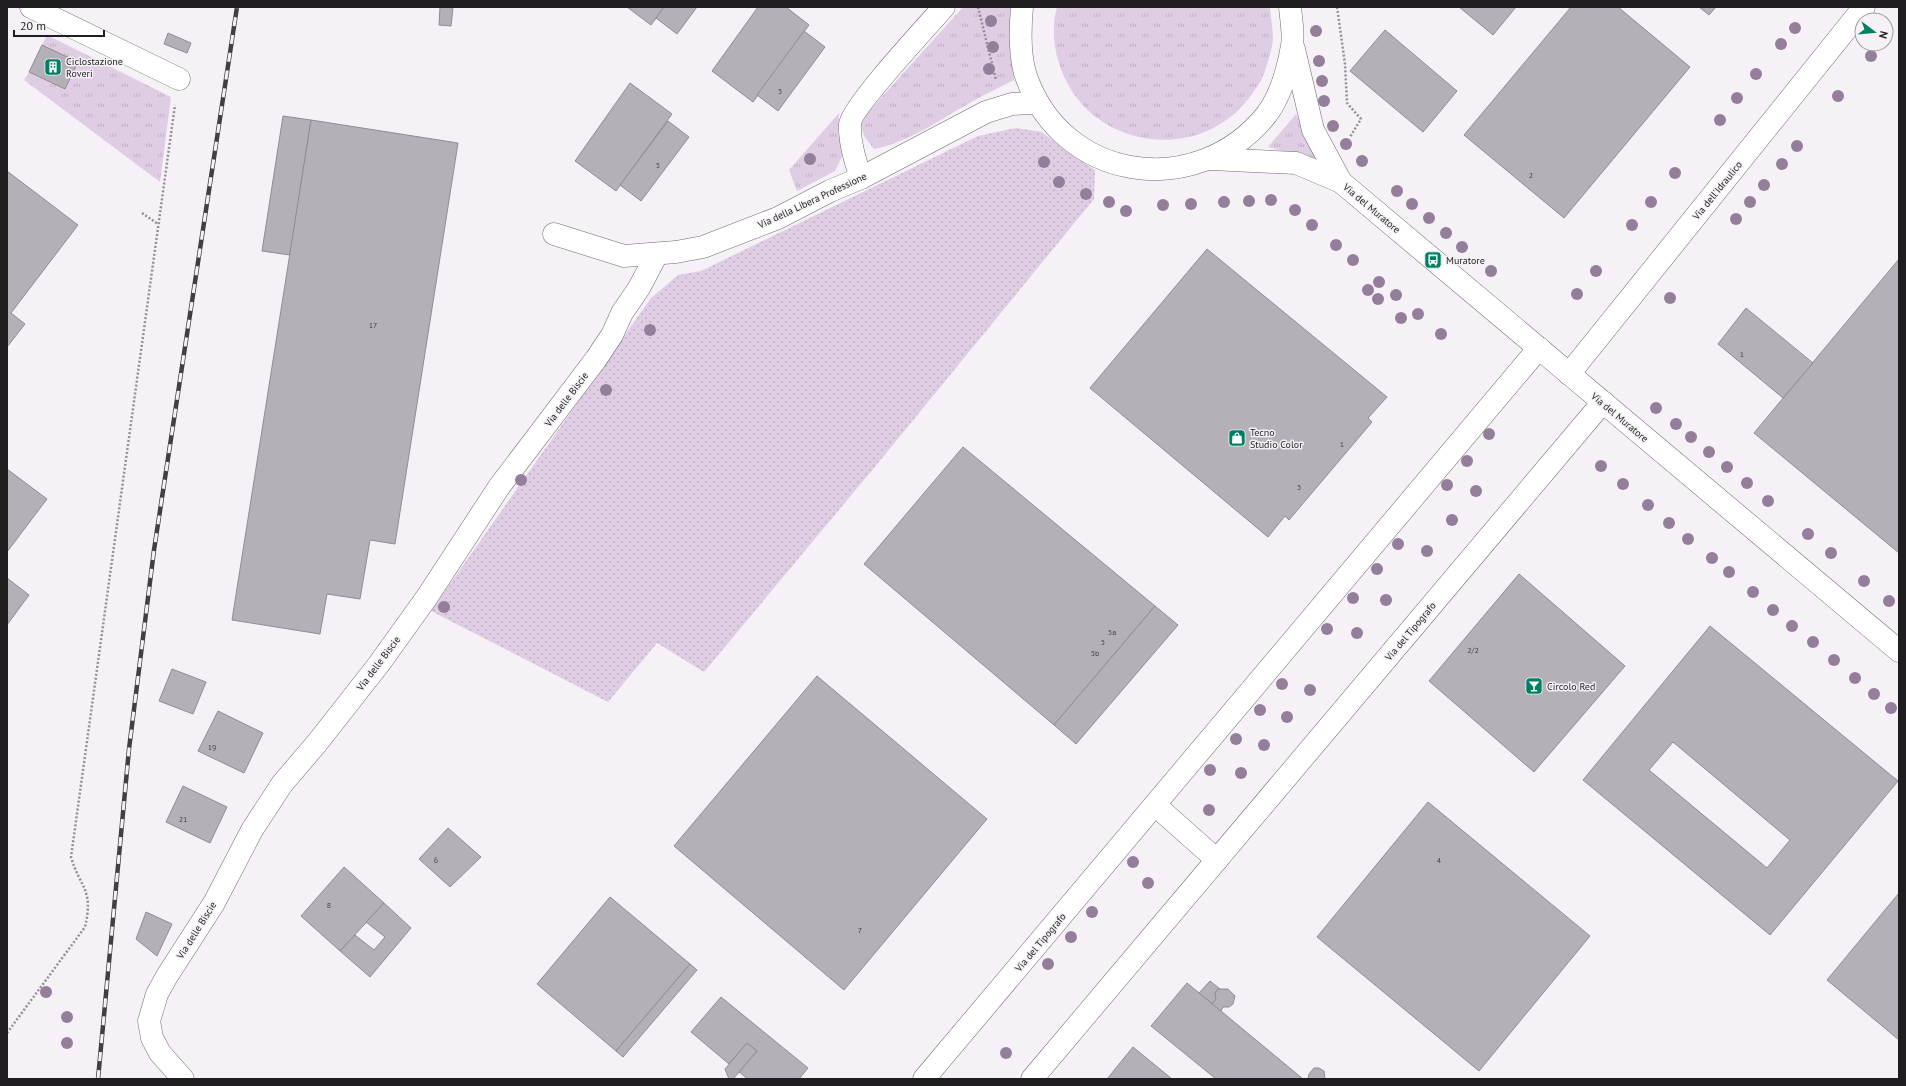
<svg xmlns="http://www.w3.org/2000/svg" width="1906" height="1086" font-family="'PT Sans',sans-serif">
	<defs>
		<pattern id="grass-tufts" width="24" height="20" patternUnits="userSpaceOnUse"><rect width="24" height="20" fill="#dfcde4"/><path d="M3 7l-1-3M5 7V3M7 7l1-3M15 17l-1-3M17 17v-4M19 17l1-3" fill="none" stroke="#bfb0c3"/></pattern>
		<pattern id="park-dots" width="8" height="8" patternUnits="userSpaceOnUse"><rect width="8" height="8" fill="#dfcde4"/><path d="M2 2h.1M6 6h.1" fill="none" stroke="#bfb0c3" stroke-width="1.8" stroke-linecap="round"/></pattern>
	</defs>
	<rect width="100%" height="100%" fill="#f6f1f7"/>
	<g fill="url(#grass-tufts)">
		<path d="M963,7h47l4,73c-14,7 -28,14 -41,21 -32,18 -63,41 -99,48l-10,-13 -4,-15z"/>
		<path d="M1057,7h213c1,11 3,23 3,33 -1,9 -7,31 -11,38 -2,6 -7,11 -10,16 -49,71 -161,57 -191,-25 -7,-19 -10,-41 -4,-62z"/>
		<path d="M47,35l124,62 -11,85 -136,-102 5,-8 36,17 -23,-44z"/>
		<path d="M839,113l-1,21 6,19 -9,18 -38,20 -8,-21z"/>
		<path d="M1296,114l11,22 14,22 -5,6 -22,-10 -26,-7z"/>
	</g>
	<path fill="url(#park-dots)" d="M1016,128l26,4 25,20 28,18 -1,29 -211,258 -179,215 -47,-29 -49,59 -177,-91 220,-313 27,-23 23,-4 277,-135z"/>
	<g fill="#b5b0b7" stroke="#918c92" fill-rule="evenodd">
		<path d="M440,7h13l-2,19 -12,-1z"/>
		<path d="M627,7h37l-13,18z"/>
		<path d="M664,7h33l-20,27 -21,-16z"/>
		<path d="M758,7h28l23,18 -56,77 -41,-31z"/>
		<path d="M1459,7h57l-23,28z"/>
		<path d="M1571,7h47l72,60 -126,151 -100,-83z"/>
		<path d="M1699,7h17l-7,8z"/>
		<path d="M1385,30l72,61 -34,41 -73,-61z"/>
		<path d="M804,31l21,16 -47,64 -21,-16z"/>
		<path d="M168,33l23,10 -4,10 -23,-9z"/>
		<path d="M42,45l36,17 -13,27 -36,-17z"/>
		<path d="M630,83l42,31 -56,77 -41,-30z"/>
		<path d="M283,116l28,4 -21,135 -28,-4z"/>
		<path d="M311,120l147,23 -63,401 -25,-4 -10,59 -33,-5 -7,40 -88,-14z"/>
		<path d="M668,121l21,16 -48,64 -21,-16z"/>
		<path d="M7,171l71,54 -67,88 14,11 -18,23z"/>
		<path d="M1207,249l180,148 -19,21 4,4 -83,98 -4,-4 -17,21 -178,-149z"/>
		<path d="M1899,259v294l-145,-120z"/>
		<path d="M1746,308l67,55 -30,35 -65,-54z"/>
		<path d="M963,447l192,159 -101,119 -190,-161z"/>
		<path d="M7,469l40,30 -40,53z"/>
		<path d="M1519,574l106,92 -91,106 -105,-91z"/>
		<path d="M7,578l22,17 -22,30z"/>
		<path d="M1155,606l23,19 -102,119 -22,-19z"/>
		<path d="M1710,626l188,155 -128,154 -187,-155zM1673,742l117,98 -23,28 -118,-98z"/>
		<path d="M172,669l34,13 -13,32 -34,-13z"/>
		<path d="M817,676l170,143 -143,171 -170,-144z"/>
		<path d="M218,711l45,22 -19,40 -46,-22z"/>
		<path d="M183,786l44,21 -17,36 -44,-21z"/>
		<path d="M1428,802l162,134 -111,135 -162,-134z"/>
		<path d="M448,828l33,29 -31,30 -31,-28z"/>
		<path d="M344,867l40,36 -44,48 -39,-35z"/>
		<path d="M1899,893v147l-72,-60z"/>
		<path d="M610,897l80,67 -74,87 -79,-67z"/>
		<path d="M384,903l27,25 -41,49 -30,-26 15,-16 19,15 11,-13 -19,-15z"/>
		<path d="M146,912l26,12 -15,32 -21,-17z"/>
		<path d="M690,964l7,6 -74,87 -7,-6z"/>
		<path d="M1210,981l10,8h-2l-3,4 1,6 -4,5 -13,-11z"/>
		<path d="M1187,983l34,28 82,68h-87l-65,-53z"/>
		<path d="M1218,989h10l7,7 -2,8 -4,3h-6l-2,4 -9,-7 4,-5 -1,-6z"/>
		<path d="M721,997l87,71 -9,11h-51l-9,-7 18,-21 -10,-8 -18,21 -38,-32z"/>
		<path d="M747,1043l10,8 -24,28h-4l-4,-10z"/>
		<path d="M1133,1047l39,32h-65z"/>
		<path d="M1314,1068h5l5,3 1,8h-17l1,-5z"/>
	</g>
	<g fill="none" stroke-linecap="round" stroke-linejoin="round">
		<defs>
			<g id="minor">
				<path d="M31,7l148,72"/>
				<path d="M1022,7c-2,22 -3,45 3,66 35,109 172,129 242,41 14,-19 21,-45 25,-68 2,-12 -1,-27 -2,-39"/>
				<path d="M1294,49l19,81 28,52"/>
				<path d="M1211,159l85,4 45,19 558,469"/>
				<path d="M861,178c-6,-17 -12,-36 -11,-54 1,-16 79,-100 94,-117"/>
				<path d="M554,234l70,22 52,-4 27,-5 75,-29 52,-27 31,-13 125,-66 26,-8 26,-1"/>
				<path d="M1569,374l295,-367"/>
				<path d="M1155,805l62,55"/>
				<path d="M183,1079l-23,-26 -8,-15 -3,-17 8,-27 10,-18 47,-73 38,-73 30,-46 35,-41 62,-79 48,-67 72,-110 97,-128 16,-24 10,-22 17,-25 18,-34"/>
				<path d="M924,1079l615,-731"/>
				<path d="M1032,1079l571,-677"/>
			</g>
		</defs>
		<use href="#minor" stroke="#6f6a70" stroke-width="23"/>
		<g stroke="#938f93" stroke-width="2.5" stroke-dasharray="2 2" stroke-linecap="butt">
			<path d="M978,7l18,73"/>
			<path d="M1337,7l8,57 2,39 14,16 -11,18"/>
			<path d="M142,213l16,11"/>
			<path d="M7,1033l78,-106c9,-38 -5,-39 -14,-70l104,-752"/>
		</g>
		<use href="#minor" stroke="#fff" stroke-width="22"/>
		<defs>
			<path id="rail" d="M98,1079l31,-330 25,-199 83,-543"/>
		</defs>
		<use href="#rail" stroke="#413f42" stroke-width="4.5"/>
		<use href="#rail" stroke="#f6f1f7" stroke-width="3" stroke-dasharray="9" stroke-linecap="butt"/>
	</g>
	<g fill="#947f9a">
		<circle cx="991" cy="21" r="6"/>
		<circle cx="1795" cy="28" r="6"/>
		<circle cx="1316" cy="31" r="6"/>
		<circle cx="1781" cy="44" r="6"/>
		<circle cx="993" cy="47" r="6"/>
		<circle cx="1871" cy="56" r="6"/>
		<circle cx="1319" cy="61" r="6"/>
		<circle cx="989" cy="69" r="6"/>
		<circle cx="1756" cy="74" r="6"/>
		<circle cx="1322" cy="81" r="6"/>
		<circle cx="1838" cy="96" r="6"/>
		<circle cx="1737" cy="98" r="6"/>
		<circle cx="1324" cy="101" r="6"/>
		<circle cx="1720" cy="120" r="6"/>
		<circle cx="1333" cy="126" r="6"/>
		<circle cx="1346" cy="144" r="6"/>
		<circle cx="1797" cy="146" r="6"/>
		<circle cx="810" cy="159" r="6"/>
		<circle cx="1362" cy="161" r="6"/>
		<circle cx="1044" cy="162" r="6"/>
		<circle cx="1782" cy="164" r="6"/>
		<circle cx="1675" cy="173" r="6"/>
		<circle cx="1059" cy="182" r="6"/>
		<circle cx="1764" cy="185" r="6"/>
		<circle cx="1397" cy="191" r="6"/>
		<circle cx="1086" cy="194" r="6"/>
		<circle cx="1271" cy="200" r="6"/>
		<circle cx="1249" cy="201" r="6"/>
		<circle cx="1109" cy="202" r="6"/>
		<circle cx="1224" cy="202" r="6"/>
		<circle cx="1651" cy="202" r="6"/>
		<circle cx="1750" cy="202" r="6"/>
		<circle cx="1191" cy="204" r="6"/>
		<circle cx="1412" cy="204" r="6"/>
		<circle cx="1163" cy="205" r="6"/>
		<circle cx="1295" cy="210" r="6"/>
		<circle cx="1126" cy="211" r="6"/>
		<circle cx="1429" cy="218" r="6"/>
		<circle cx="1736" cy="219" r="6"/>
		<circle cx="1312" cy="225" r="6"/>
		<circle cx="1632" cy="225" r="6"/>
		<circle cx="1446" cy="233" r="6"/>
		<circle cx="1336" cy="245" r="6"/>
		<circle cx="1462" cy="247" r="6"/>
		<circle cx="1353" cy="260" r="6"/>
		<circle cx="1491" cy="271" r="6"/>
		<circle cx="1596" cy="271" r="6"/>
		<circle cx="1379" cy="282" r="6"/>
		<circle cx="1368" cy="290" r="6"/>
		<circle cx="1577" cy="294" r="6"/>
		<circle cx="1396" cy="295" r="6"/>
		<circle cx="1670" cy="298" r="6"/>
		<circle cx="1378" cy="299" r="6"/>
		<circle cx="1418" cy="314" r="6"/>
		<circle cx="1401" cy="318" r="6"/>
		<circle cx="650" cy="330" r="6"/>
		<circle cx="1441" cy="334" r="6"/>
		<circle cx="606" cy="390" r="6"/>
		<circle cx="1656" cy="408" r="6"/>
		<circle cx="1676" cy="424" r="6"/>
		<circle cx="1489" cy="434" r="6"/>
		<circle cx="1691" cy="437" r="6"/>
		<circle cx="1709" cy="452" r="6"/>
		<circle cx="1467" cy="461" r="6"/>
		<circle cx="1601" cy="466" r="6"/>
		<circle cx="1727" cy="467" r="6"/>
		<circle cx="521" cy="480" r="6"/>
		<circle cx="1747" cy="483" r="6"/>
		<circle cx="1623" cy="484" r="6"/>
		<circle cx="1447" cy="485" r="6"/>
		<circle cx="1476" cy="491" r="6"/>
		<circle cx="1768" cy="501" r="6"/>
		<circle cx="1648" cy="505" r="6"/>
		<circle cx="1452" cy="520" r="6"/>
		<circle cx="1669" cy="523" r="6"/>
		<circle cx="1808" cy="534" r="6"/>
		<circle cx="1688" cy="539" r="6"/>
		<circle cx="1398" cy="544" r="6"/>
		<circle cx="1427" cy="551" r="6"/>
		<circle cx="1831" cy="553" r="6"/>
		<circle cx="1712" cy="558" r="6"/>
		<circle cx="1377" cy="569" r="6"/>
		<circle cx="1729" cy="572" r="6"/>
		<circle cx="1864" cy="581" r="6"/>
		<circle cx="1753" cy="592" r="6"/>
		<circle cx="1353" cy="598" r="6"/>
		<circle cx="1386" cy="600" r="6"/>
		<circle cx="1889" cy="601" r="6"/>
		<circle cx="444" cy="607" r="6"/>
		<circle cx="1773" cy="610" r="6"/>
		<circle cx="1792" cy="626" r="6"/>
		<circle cx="1327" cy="629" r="6"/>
		<circle cx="1357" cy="633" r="6"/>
		<circle cx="1813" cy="642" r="6"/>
		<circle cx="1834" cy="660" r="6"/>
		<circle cx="1855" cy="678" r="6"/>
		<circle cx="1282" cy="684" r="6"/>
		<circle cx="1310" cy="690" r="6"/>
		<circle cx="1874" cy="694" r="6"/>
		<circle cx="1891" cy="708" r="6"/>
		<circle cx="1260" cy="710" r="6"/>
		<circle cx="1287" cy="717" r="6"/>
		<circle cx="1236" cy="739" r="6"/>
		<circle cx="1264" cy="745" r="6"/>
		<circle cx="1210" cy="770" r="6"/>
		<circle cx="1241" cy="773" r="6"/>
		<circle cx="1209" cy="810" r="6"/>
		<circle cx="1133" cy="862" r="6"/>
		<circle cx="1148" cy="883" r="6"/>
		<circle cx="1092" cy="912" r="6"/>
		<circle cx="1071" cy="937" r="6"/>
		<circle cx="1048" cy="964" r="6"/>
		<circle cx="46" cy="992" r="6"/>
		<circle cx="67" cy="1017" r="6"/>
		<circle cx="67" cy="1043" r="6"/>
		<circle cx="1006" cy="1053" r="6"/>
	</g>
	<defs>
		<symbol id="building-square" viewBox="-11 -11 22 22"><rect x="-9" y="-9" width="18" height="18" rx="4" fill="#008062" stroke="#f6f1f7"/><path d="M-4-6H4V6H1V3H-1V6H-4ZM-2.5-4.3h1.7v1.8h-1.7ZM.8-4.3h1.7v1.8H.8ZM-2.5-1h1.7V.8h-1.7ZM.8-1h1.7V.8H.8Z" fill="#fff"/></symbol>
		<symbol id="bus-square" viewBox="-11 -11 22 22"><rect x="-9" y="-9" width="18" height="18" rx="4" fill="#008062" stroke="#f6f1f7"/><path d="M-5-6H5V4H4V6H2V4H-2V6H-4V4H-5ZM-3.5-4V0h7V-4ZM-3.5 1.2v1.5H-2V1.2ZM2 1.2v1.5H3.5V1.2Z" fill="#fff"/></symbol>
		<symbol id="shop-square" viewBox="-11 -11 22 22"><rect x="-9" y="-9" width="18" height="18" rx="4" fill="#008062" stroke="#f6f1f7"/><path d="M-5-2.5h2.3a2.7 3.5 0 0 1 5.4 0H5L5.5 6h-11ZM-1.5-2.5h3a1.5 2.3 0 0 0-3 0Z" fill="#fff"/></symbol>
		<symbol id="bar-square" viewBox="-11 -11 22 22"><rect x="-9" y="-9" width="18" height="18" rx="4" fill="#008062" stroke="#f6f1f7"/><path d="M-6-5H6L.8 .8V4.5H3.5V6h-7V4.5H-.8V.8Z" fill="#fff"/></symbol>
	</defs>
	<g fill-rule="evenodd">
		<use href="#building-square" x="43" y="57" width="20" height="20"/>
		<use href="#bus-square" x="1423" y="250" width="20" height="20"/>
		<use href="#shop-square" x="1227" y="428" width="20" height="20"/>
		<use href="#bar-square" x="1524" y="676" width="20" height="20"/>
	</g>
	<g text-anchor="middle" stroke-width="3" stroke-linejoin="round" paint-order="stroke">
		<g font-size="8" fill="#444245">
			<text x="780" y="94">3</text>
			<text x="658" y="168">5</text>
			<text x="1531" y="178">2</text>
			<text x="373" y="328">17</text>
			<text x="1742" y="357">1</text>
			<text x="1342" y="447">1</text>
			<text x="1299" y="490">3</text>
			<text x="1112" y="635">5a</text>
			<text x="1103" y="645">5</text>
			<text x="1473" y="653">2/2</text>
			<text x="1095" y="656">5b</text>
			<text x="212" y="750">19</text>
			<text x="183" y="822">21</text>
			<text x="436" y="863">6</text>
			<text x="1439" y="863">4</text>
			<text x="329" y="908">8</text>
			<text x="860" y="933">7</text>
		</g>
		<g font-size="10" fill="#1f1d1f" stroke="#f6f1f7" text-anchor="start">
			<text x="66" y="65">Ciclostazione<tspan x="66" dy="12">Roveri</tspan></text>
			<text x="1446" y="264">Muratore</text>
			<text x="1250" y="436">Tecno<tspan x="1250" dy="12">Studio Color</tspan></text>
			<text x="1547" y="690">Circolo Red</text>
		</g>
		<g font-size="10" fill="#1f1d1f" stroke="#f6f1f7">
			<text transform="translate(1717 190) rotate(-51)" y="4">Via dell'Idraulico</text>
			<text transform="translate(812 200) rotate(-25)" y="4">Via della Libera Professione</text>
			<text transform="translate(1372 208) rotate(40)" y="4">Via del Muratore</text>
			<text transform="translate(566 399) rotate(-53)" y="4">Via delle Biscie</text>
			<text transform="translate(1620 417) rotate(40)" y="4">Via del Muratore</text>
			<text transform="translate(1410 631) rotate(-50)" y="4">Via del Tipografo</text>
			<text transform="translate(378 663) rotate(-53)" y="4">Via delle Biscie</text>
			<text transform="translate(196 930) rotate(-58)" y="4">Via delle Biscie</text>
			<text transform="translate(1040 942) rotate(-50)" y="4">Via del Tipografo</text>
		</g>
	</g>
	<rect width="1906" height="1086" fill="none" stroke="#1f1d1f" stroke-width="16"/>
	<g transform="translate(1874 32) rotate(106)"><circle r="19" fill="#f6f1f7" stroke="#a09ca1"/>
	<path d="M0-3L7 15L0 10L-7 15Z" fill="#008062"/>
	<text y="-6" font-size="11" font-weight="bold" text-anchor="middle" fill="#1f1d1f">N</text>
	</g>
	<path d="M14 30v6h90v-6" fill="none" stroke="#1f1d1f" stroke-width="2"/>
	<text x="20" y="30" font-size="12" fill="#1f1d1f" stroke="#f6f1f7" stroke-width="3" paint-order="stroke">20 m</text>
</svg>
